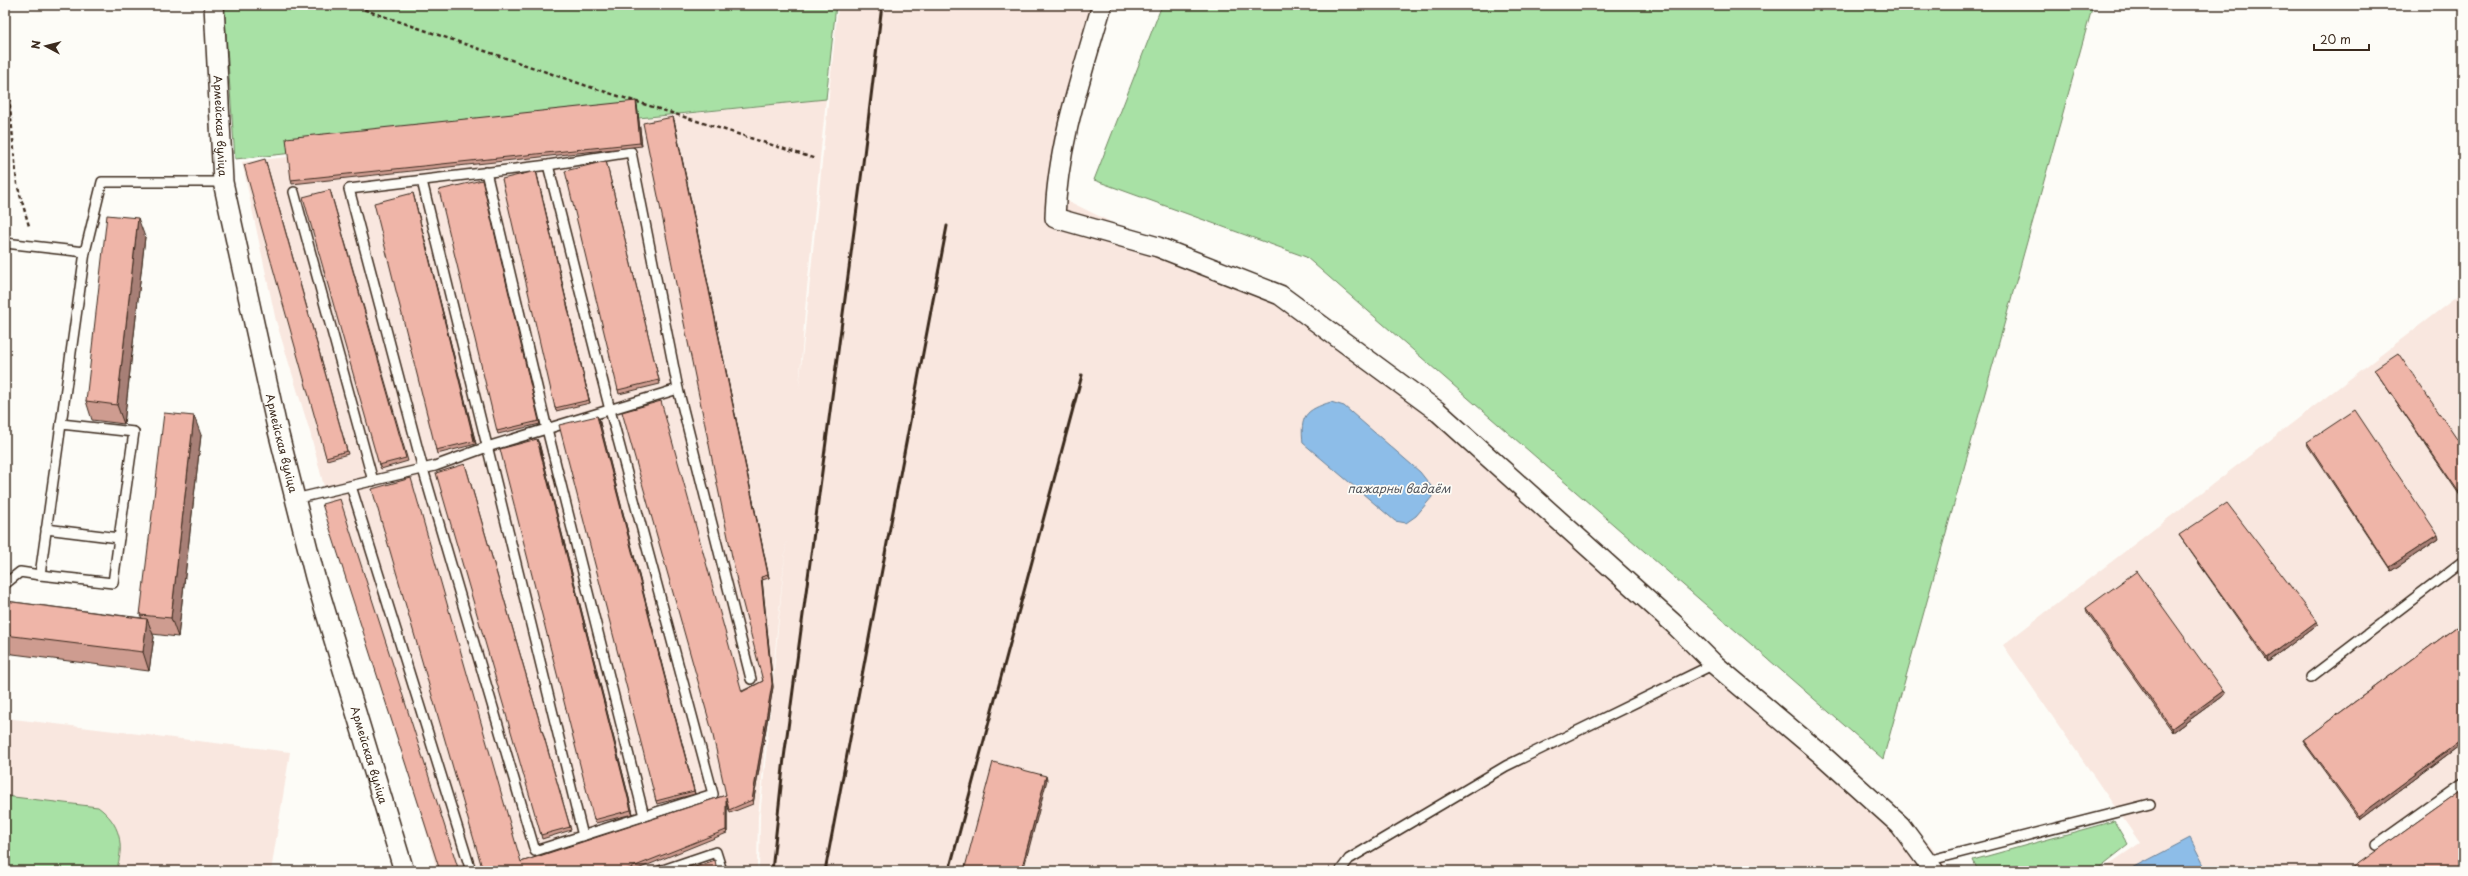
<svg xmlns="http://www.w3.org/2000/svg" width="2468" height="876" font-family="'Playpen Sans',sans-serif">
	<rect width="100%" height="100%" fill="#fdfcf7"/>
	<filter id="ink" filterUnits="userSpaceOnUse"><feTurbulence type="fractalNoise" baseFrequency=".025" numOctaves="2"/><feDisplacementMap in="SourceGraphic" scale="8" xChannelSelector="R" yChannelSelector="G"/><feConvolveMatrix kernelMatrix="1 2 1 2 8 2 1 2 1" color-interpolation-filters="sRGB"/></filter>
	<g filter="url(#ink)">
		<g fill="#f9e7df">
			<path d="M838,5h269l-28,98 -17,95 226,111 146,105 413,350 84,82 18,25h-1190l1,-54 27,-283 -29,283 -1,54h-320l-43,-158 -43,-121 -41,-160 -34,-111 -34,-159 584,-63 -20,199 -7,90z"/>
			<path d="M2463,292v579h-364l41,-28 -137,-198z"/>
			<path d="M5,718l285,34 -19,119h-266z"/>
		</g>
		<g fill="#a8e1a5" stroke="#728662">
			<path d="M224,5h612l-10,94 -591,60z"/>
			<path d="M1162,5h931l-210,754 -577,-502 -212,-77z"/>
			<path d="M5,796l93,11c22,16 27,38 18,64h-111z"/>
			<path d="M2114,821l14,24 -33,26h-117l-5,-11z"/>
		</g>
		<g fill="#8dbde8" stroke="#6c8297">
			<path d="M1331,402l13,4 76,66 11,14 1,11 -16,19 -10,7 -11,-2 -92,-78c-3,-27 2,-33 28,-41z"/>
			<path d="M2190,838l17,33h-80z"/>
		</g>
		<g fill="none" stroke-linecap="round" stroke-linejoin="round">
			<defs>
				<g id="lane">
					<path d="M548,165l62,245 103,384 -178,57 -112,-382 -74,-280 199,-24 83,-13 47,237 73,290"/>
					<path d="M486,172l61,257 97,387"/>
					<path d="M422,181l161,655"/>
					<path d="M294,192l79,289"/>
					<path d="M5,243l80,9 17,-70h121"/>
					<path d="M61,424l73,8 -15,106"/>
					<path d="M351,486l120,385"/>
					<path d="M295,499l140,-33 52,-19 191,-58"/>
					<path d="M40,575l73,8 6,-45 -73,-9"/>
					<path d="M5,584l15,-12 20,3 45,-323"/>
					<path d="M2311,677l152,-116"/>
					<path d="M2376,845l87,-62"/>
					<path d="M1927,861l223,-57"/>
					<path d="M660,871l56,-19 6,19"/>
					<path d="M1340,871l9,-12 157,-93 208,-102"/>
				</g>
				<g id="street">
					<path id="s1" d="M214,5l9,177 53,241 39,154 89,294"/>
					<path d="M1102,5c-20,69 -45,141 -47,213l103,29 122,48 156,115 238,214 40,40 107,90 79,71 34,46"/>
				</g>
			</defs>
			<use href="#lane" stroke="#3b2a1e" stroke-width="12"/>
			<use href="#street" stroke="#3b2a1e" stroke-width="22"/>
			<g stroke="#3b2a1e" stroke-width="2.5" stroke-dasharray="4 3" stroke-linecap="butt">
				<path d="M351,5l236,81 229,73"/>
				<path d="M5,84l4,12 8,88 12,42"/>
			</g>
			<use href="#lane" stroke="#fdfcf7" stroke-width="9"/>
			<use href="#street" stroke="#fdfcf7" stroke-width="19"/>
			<g stroke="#3b2a1e" stroke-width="3">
				<path d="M772,871l12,-113 79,-595 19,-158"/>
				<path d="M825,871l122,-645"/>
				<path d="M949,871l133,-496"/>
			</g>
		</g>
		<g fill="#ce9c90" stroke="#3b2a1e">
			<path d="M636,101l1,4 5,41 -350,38 -1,-4z"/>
			<path d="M674,120l95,458 -7,2 11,107 -20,117 -23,9 -3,-11v31l-94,38h-150l38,-9 205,-67 16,-104 21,-10z"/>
			<path d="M606,161l54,223 -41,10 -1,-4z"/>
			<path d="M266,162l82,292 -21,6 -1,-3z"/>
			<path d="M536,171l54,232 -34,8 -1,-3z"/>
			<path d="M482,180l58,244 -42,10 -1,-3z"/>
			<path d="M331,193l77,268 -27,8 -2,-4z"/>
			<path d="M414,197l62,247 -39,10 -1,-4z"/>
			<path d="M145,237l-21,187 -32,-4 -6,-19z"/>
			<path d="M2374,369l89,79v52l-87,-128z"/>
			<path d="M599,419l96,375 -38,10 -1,-3z"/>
			<path d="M201,435l-23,202 -26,-3 2,3 -5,34 -144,-18v-52l137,17 -2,-3z"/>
			<path d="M2307,442l132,97 -48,32 -83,-125z"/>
			<path d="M539,443l94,371 -37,9 -2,-3z"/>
			<path d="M465,464l106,366 -29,9 -1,-4z"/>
			<path d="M2179,535l139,89 -50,38 -87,-124z"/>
			<path d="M2086,608l137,83 2,3 -52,38 -86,-120z"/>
			<path d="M2463,622v121l-103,77 -56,-77 -1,-3z"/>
		</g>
		<g fill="#a77f76" stroke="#3b2a1e">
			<path d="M636,101l1,4 5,41 -2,-3z"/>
			<path d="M673,117l1,3 95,458 -1,-3z"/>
			<path d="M536,171l1,3 53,229 -1,-3z"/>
			<path d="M482,180l1,3 57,241 -1,-3z"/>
			<path d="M413,193l1,4 62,247 -2,-3z"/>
			<path d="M138,218l7,19 -21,187 -7,-19z"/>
			<path d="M194,416l7,19 -23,202 -7,-19z"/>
			<path d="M597,416l2,3 96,375 -1,-3z"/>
			<path d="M537,439l2,4 94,371 -2,-4z"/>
			<path d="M2438,535l1,4 -48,32 -2,-4z"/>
			<path d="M761,577l1,3 11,107 -20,117 -1,-4 20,-116z"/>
			<path d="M147,619l7,18 -5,34 -6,-19z"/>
			<path d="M2317,621l1,3 -50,38 -1,-4z"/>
			<path d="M2223,691l2,3 -52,38 -1,-4z"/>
			<path d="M2463,739v4l-103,77 -1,-4z"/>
			<path d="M1046,776l1,4 -24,91h-2z"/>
			<path d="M726,797l1,3v33l-1,-3z"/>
		</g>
		<g fill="#efb5a8" stroke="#3b2a1e">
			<path d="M636,101l4,42 -349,37 -5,-42z"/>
			<path d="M673,117l95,458 -7,2 11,107 -20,116 -23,10 -3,-13v33l-103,41h-140l-111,-382 39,-11 110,384 205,-67 -14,-64 -90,-319 39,-11 81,291 21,-11 -26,-100 -94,-458z"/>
			<path d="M265,159l82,292 -21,6 -82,-292z"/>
			<path d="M606,161l53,219 -41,10 -53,-219z"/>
			<path d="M536,171l53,229 -34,8 -53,-229z"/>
			<path d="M482,180l57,241 -42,10 -58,-241z"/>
			<path d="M330,190l76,268 -27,7 -76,-268z"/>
			<path d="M413,193l61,248 -38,9 -62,-247z"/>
			<path d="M107,215l31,3 -21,187 -31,-4z"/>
			<path d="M2398,353l65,95v50l-89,-129z"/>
			<path d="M2355,410l83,125 -49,32 -82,-125z"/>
			<path d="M164,413l30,3 -23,202 -31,-3z"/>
			<path d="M597,416l97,375 -38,10 -97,-376z"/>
			<path d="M537,439l94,371 -37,10 -94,-371z"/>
			<path d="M465,464l105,363 -29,8 -105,-362z"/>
			<path d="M340,499l119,372h-19l-118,-367z"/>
			<path d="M2227,503l90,118 -50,37 -88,-123z"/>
			<path d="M2137,571l86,120 -51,37 -86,-120z"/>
			<path d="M5,601l142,18 -4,33 -138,-17z"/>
			<path d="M2463,622v117l-104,77 -56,-76z"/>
			<path d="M993,762l53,14 -25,95h-57z"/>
			<path d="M2463,789v82h-115z"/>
			<path d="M715,860l2,11h-33z"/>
		</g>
	</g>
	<g text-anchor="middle" stroke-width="3.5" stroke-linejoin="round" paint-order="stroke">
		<g font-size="11" fill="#3b2a1e" stroke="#fdfcf7">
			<text dy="4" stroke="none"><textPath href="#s1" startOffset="121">Армейская вуліца</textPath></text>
			<text dy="4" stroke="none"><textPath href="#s1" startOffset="445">Армейская вуліца</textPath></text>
			<text dy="4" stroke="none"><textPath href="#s1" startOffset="769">Армейская вуліца</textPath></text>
		</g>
		<g font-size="12" font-style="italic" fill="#54565b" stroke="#fdfcf7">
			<text x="1399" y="493">пажарны вадаём</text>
		</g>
	</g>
	<rect width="2468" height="876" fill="none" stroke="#fdfcf7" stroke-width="20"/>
	<rect x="10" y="10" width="2448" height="856" fill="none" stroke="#3b2a1e" stroke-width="1.5" filter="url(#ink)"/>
	<g transform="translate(46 46) rotate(277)" stroke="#fdfcf7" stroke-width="3" paint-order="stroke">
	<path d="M0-3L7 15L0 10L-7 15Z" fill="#3b2a1e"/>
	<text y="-6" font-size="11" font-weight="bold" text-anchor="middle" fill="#3b2a1e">N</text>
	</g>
	<path d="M2314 44v6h55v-6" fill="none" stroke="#3b2a1e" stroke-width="2"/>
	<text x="2320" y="44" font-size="12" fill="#3b2a1e" stroke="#fdfcf7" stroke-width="3" paint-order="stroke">20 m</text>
</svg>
